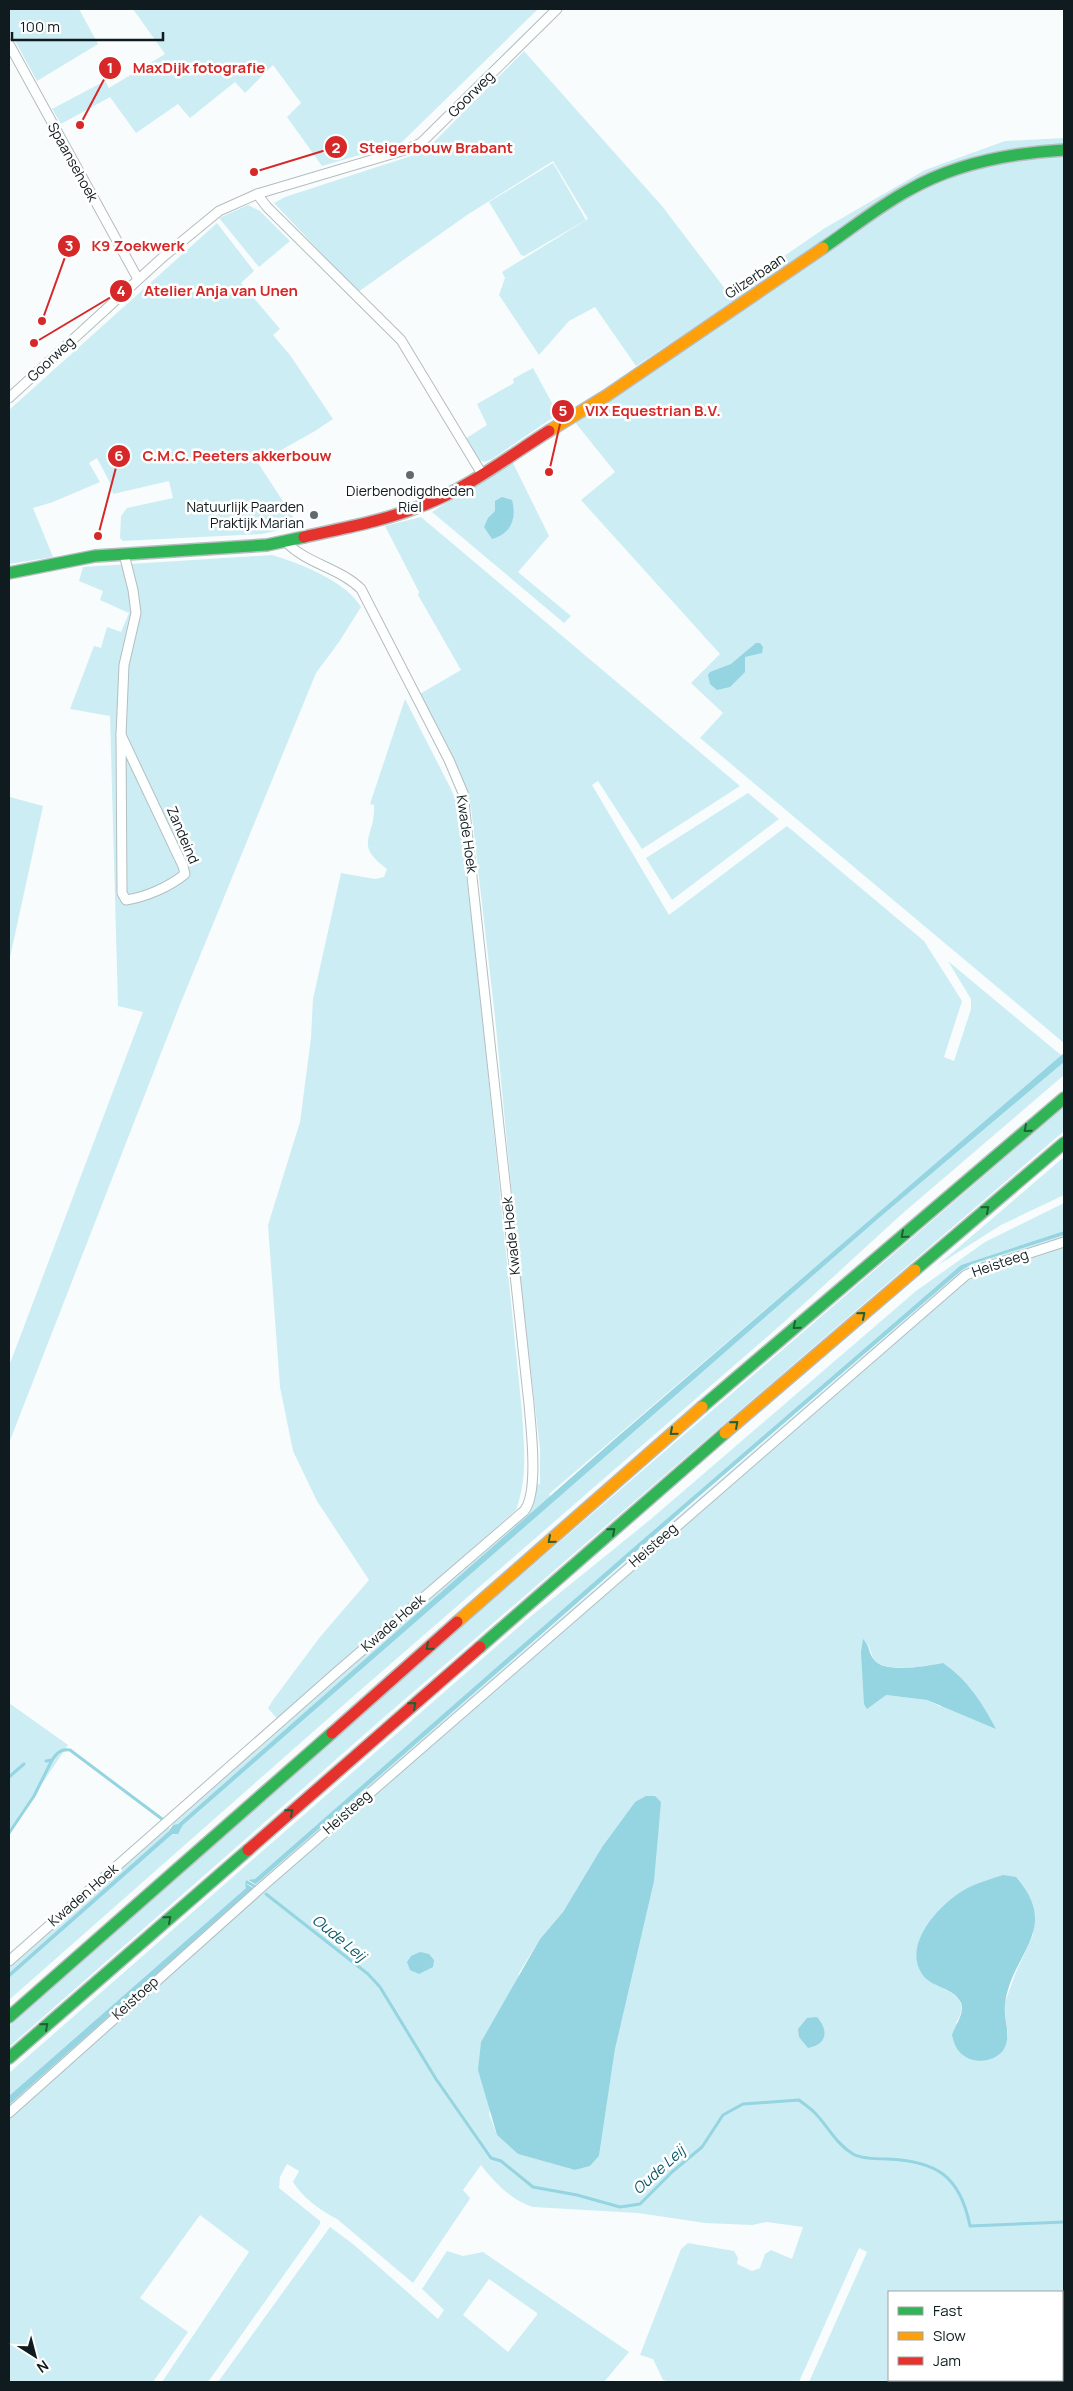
<svg xmlns="http://www.w3.org/2000/svg" width="1073" height="2391" font-family="Manrope,sans-serif">
	<rect width="100%" height="100%" fill="#f8fcfc"/>
	<g fill="#cdedf4" fill-rule="evenodd">
		<path d="M9,9h70l19,35 -61,37 -28,-51z"/>
		<path d="M133,9h405l-137,134 -79,23 -35,-49 14,-14 -28,-38 -28,28 -10,-11 -45,36 -12,-14 -42,29 -26,-36 -49,27 -9,-15 53,-28 4,7 56,-34z"/>
		<path d="M524,51l138,155 67,88 96,-66 100,-58 80,-29 59,-3v7l-108,18 -157,95 -163,108 -41,-59 -26,14 -30,34 -40,-60 6,-17 -3,-6 86,-53 -35,-58 -86,54 -109,77 -84,-89 11,-6 135,-44 12,-9z"/>
		<path d="M1064,155v888l-364,-305 23,-25 -32,-30 29,-29 -139,-154 34,-28 -41,-51 344,-231 19,-9 57,-19z"/>
		<path d="M553,163l33,57 -62,36 -3,-1 -32,-53z"/>
		<path d="M248,205l12,6 30,30 -31,26 -40,-49z"/>
		<path d="M217,223l37,48 -13,12 39,46 -7,6 17,20 43,64 -18,12 -57,32 41,63 -37,8 -139,7 -3,-3 1,-22 6,-8 46,-10 -4,-17 -56,13 -3,-11 -13,-25 -8,5 11,19 -47,20 -20,6 20,49 -44,7v-154z"/>
		<path d="M533,368l25,46 -66,45 -7,3 -7,-2 -13,-21 22,-14 -10,-21 37,-21 -1,-4z"/>
		<path d="M512,461l37,75 -31,36 53,44 -7,7 -132,-111z"/>
		<path d="M421,517l319,269 -98,63 -44,-68 -6,4 77,130 118,-89 137,115 38,60 -18,56 10,4 17,-52v-10l-23,-38 114,95 -513,438 2,3 -373,327 -5,1 -3,-2 206,-182 153,-130 6,-11 2,-17 3,2v-36l-21,-180 -24,-252 -24,-209 -4,-12 -49,-101 43,-25 -43,-75 1,-3 -34,-66z"/>
		<path d="M272,555c28,8 75,27 89,52l-22,35 -23,31 -137,334 -170,436v-77l134,-354 -25,-6 -8,-290 -40,-7 24,-63 7,2 6,-21 14,5 8,-19 -29,-13 3,-9 -24,-10 4,-14z"/>
		<path d="M405,699l47,92 6,16 19,157 45,448c2,34 6,65 -6,98l-238,210 -10,-12 5,-8 47,-63 49,-57 -52,-79 -24,-50 -13,-64 -12,-162 32,-103 11,-84 2,-39 28,-126 34,6 9,-2 3,-8c-35,-25 -11,-32 -13,-64l-4,-1z"/>
		<path d="M748,793l31,26 -107,81 -26,-42z"/>
		<path d="M10,797l33,9 -34,156v-160z"/>
		<path d="M1064,1062v13l-161,138 -120,110 -427,371 -347,306v-22l160,-141 11,-6 3,-6 696,-607z"/>
		<path d="M1064,1107v24l-681,587 -374,329v-21l496,-437z"/>
		<path d="M1064,1157v38l-63,30 -63,40z"/>
		<path d="M1064,1203v28l-103,34 -335,289 -371,326h-7l-2,8 -237,208v-23l521,-456 121,-98 265,-228 69,-49z"/>
		<path d="M1064,1235v4l-103,37 -603,522 -349,311v-4l246,-221 707,-614 10,-6z"/>
		<path d="M1064,1244v1138h-121l1,-2h118v-88h-173v88h46l-1,2h-125l58,-130 -8,-4 -60,134h-128l-8,-2 -10,-21 -13,-4 41,-106 7,-6 46,8 4,7 -1,6 15,7 8,-3 5,-14 6,-4 21,9 11,-32 -36,-5 -15,3 -47,-2 -67,-10 -105,-6c-21,-6 -39,-25 -52,-42l-18,25 7,8 -1,2 -56,83 -76,-64c-16,-8 -35,-22 -44,-37l6,-11 -12,-7 -7,13 -1,11 41,33v3l-112,158h-46l87,-130 -49,-37 -60,83 48,34 -35,50h-144v-263l81,-77 880,-765zM868,1644c1,4 2,12 5,15 11,15 54,7 70,4l-2,44 -14,-7 -41,-5zM635,1802h26l-46,247 -16,107 -9,10 -15,4 -57,-16 -21,-19 -8,-21 30,-141 21,-34 23,-27 39,-65zM1034,1914l-1,21 -17,37 -12,33 4,30 -5,15 -47,-27c15,-24 -4,-30 -23,-40z"/>
		<path d="M9,1703l59,42 -59,88z"/>
		<path d="M167,1826l3,2 -1,3 -160,142v-8z"/>
		<path d="M330,2227l23,17 85,75 6,-9 -22,-21 25,-38 16,5 20,-4 146,100 -25,30h-386zM489,2279l48,34v2l-29,37 -45,-37z"/>
	</g>
	<g fill="#95d4e1">
		<path d="M502,497l10,3c5,18 -1,34 -20,39l-8,-12 4,-9 7,-7v-10z"/>
		<path d="M756,643h4l3,4 -1,6 -17,4v15l-15,15 -13,3 -7,-6 -2,-9 2,-3 21,-8z"/>
		<path d="M1064,1053v9l-185,156 -696,607 -5,9h-5l-4,3 -160,141v-5l160,-142 4,-6 5,-1 437,-385z"/>
		<path d="M1064,1231v4l-92,29 -10,6 -266,229 -439,384 -2,1 -7,-4 7,-1 371,-325 335,-289z"/>
		<path d="M863,1639c6,6 6,15 11,21 11,14 53,6 69,3 24,16 40,41 53,66l-69,-29 -41,-5 -19,14 -3,-5 -3,-52z"/>
		<path d="M646,1796h9l6,6 -7,79 -39,168 -16,107 -9,10 -15,4 -57,-16 -21,-19 -19,-65 3,-28 59,-103 23,-27 39,-65 33,-45z"/>
		<path d="M1003,1875l13,2c46,53 -5,76 -11,127 -2,16 7,30 -1,45 -7,12 -27,15 -38,8 -9,-5 -12,-13 -14,-22 3,-9 13,-22 9,-32 -7,-16 -30,-15 -39,-29 -20,-30 18,-70 42,-84 12,-7 27,-11 39,-15z"/>
		<path d="M245,1883l8,5 -244,217v-9l237,-208z"/>
		<path d="M420,1952l9,2 5,6 -1,7 -14,7 -9,-4 -3,-8 4,-6z"/>
		<path d="M817,2017c12,14 10,27 -9,31l-9,-11 -1,-8 9,-11z"/>
	</g>
	<g fill="none" stroke-linecap="round" stroke-linejoin="round">
		<g stroke="#95d4e1" stroke-width="3">
			<path d="M46,1761l6,-1c5,-7 8,-11 18,-10l92,69"/>
			<path d="M9,1777l15,-13"/>
			<path d="M9,1833l25,-37 18,-36"/>
			<path d="M247,1882l7,4"/>
			<path d="M266,1894l102,80 12,13 56,92 55,79 10,3 32,26 44,8 43,12 20,-3 32,-32 30,-25 21,-32 20,-11 56,-4c5,4 11,8 15,12 14,14 22,32 39,42 9,5 24,5 34,5 50,2 73,17 83,67l94,-4"/>
		</g>
		<defs>
			<g id="street">
				<path d="M9,44l129,235"/>
				<path d="M257,194l10,13 134,133 81,134"/>
				<path d="M9,398l154,-141 56,-46 38,-17 148,-44 16,-7 136,-134"/>
				<path d="M121,735l62,131 2,8c-16,13 -39,23 -59,26l-4,-7z"/>
				<path d="M121,735l3,-70 12,-52 -3,-23 -9,-36"/>
				<path d="M9,1961l328,-289 187,-161c15,-18 7,-82 5,-107l-66,-611 -14,-33 -88,-171c-21,-21 -54,-25 -75,-47"/>
				<path d="M9,2113l254,-227 703,-611 17,-7 81,-26"/>
			</g>
			<g id="fast">
				<path d="M823,248c28,-19 56,-42 86,-58 47,-27 101,-37 155,-40"/>
				<path d="M9,573l86,-17 172,-11 37,-8"/>
				<path d="M915,1270l149,-127"/>
				<path d="M702,1407l362,-309"/>
				<path d="M480,1647l245,-214"/>
				<path d="M9,2017l323,-284"/>
				<path d="M9,2058l239,-208"/>
			</g>
			<g id="slow">
				<path d="M549,431l57,-35 217,-148"/>
				<path d="M725,1433l190,-163"/>
				<path d="M457,1622l245,-215"/>
			</g>
			<g id="jam">
				<path d="M304,537c39,-9 80,-16 117,-31 46,-17 87,-49 128,-75"/>
				<path d="M332,1733l125,-111"/>
				<path d="M248,1850l232,-203"/>
			</g>
		</defs>
		<use href="#street" stroke="#b5bdbf" stroke-width="11"/>
		<use href="#fast" stroke="#b5bdbf" stroke-width="14"/>
		<use href="#slow" stroke="#b5bdbf" stroke-width="14"/>
		<use href="#jam" stroke="#b5bdbf" stroke-width="14"/>
		<use href="#street" stroke="#feffff" stroke-width="9"/>
		<use href="#fast" stroke="#30b455" stroke-width="11"/>
		<use href="#slow" stroke="#ff9f0a" stroke-width="11"/>
		<use href="#jam" stroke="#e5322d" stroke-width="11"/>
	</g>
	<defs><path id="oneway-chevron" d="M-2-3.5L2.5 0L-2 3.5" fill="none" stroke-width="1.6" stroke-linecap="round" stroke-linejoin="round" transform="scale(1.25)"/></defs>
	<g stroke="#1e6037">
		<use href="#oneway-chevron" transform="translate(1027 1129) rotate(139)"/>
		<use href="#oneway-chevron" transform="translate(986 1209) rotate(-40)"/>
		<use href="#oneway-chevron" transform="translate(904 1235) rotate(139)"/>
		<use href="#oneway-chevron" transform="translate(862 1315) rotate(-40)"/>
		<use href="#oneway-chevron" transform="translate(796 1326) rotate(140)"/>
		<use href="#oneway-chevron" transform="translate(735 1424) rotate(-41)"/>
		<use href="#oneway-chevron" transform="translate(673 1432) rotate(139)"/>
		<use href="#oneway-chevron" transform="translate(612 1531) rotate(-41)"/>
		<use href="#oneway-chevron" transform="translate(551 1540) rotate(139)"/>
		<use href="#oneway-chevron" transform="translate(429 1647) rotate(139)"/>
		<use href="#oneway-chevron" transform="translate(413 1705) rotate(-41)"/>
		<use href="#oneway-chevron" transform="translate(290 1812) rotate(-41)"/>
		<use href="#oneway-chevron" transform="translate(168 1919) rotate(-41)"/>
		<use href="#oneway-chevron" transform="translate(45 2026) rotate(-41)"/>
	</g>
	<g fill="#616a6c" stroke="#fff" stroke-width="2">
		<circle cx="410" cy="475" r="5"/>
		<circle cx="314" cy="515" r="5"/>
	</g>
	<g text-anchor="middle" stroke-width="5" stroke-linejoin="round" paint-order="stroke">
		<g font-size="14" fill="#0f1b1e" stroke="#fff">
			<text transform="translate(471 94) rotate(-45)" y="5">Goorweg</text>
			<text transform="translate(73 162) rotate(61)" y="5">Spaansehoek</text>
			<text transform="translate(755 276) rotate(-34)" y="5">Gilzerbaan</text>
			<text transform="translate(51 359) rotate(-43)" y="5">Goorweg</text>
			<text transform="translate(467 834) rotate(82)" y="5">Kwade Hoek</text>
			<text transform="translate(183 835) rotate(67)" y="5">Zandeind</text>
			<text transform="translate(511 1236) rotate(-96)" y="5">Kwade Hoek</text>
			<text transform="translate(1000 1263) rotate(-19)" y="5">Heisteeg</text>
			<text transform="translate(653 1545) rotate(-41)" y="5">Heisteeg</text>
			<text transform="translate(393 1623) rotate(-41)" y="5">Kwade Hoek</text>
			<text transform="translate(347 1812) rotate(-41)" y="5">Heisteeg</text>
			<text transform="translate(83 1895) rotate(-41)" y="5">Kwaden Hoek</text>
			<text transform="translate(135 1998) rotate(-42)" y="5">Keistoep</text>
		</g>
		<g font-size="14" fill="#0f1b1e" stroke="#fff">
			<text x="410" y="496">Dierbenodigdheden<tspan x="410" dy="16">Riel</tspan></text>
			<text x="304" y="512" text-anchor="end">Natuurlijk Paarden<tspan x="304" dy="16">Praktijk Marian</tspan></text>
		</g>
		<g font-size="15" font-style="italic" fill="#0e5a68" stroke="#fff">
			<text transform="translate(339 1938) rotate(39)" y="5">Oude Leij</text>
			<text transform="translate(659 2170) rotate(-42)" y="5">Oude Leij</text>
		</g>
	</g>
	<path fill="none" stroke="#d62828" stroke-width="2" d="M80 125L110 68M254 172L336 147M42 321L69 246M34 343L121 291M549 472L563 411M98 536L119 456"/>
	<g fill="#d62828" stroke="#fff" stroke-width="2">
		<circle cx="80" cy="125" r="5"/>
		<circle cx="254" cy="172" r="5"/>
		<circle cx="42" cy="321" r="5"/>
		<circle cx="34" cy="343" r="5"/>
		<circle cx="549" cy="472" r="5"/>
		<circle cx="98" cy="536" r="5"/>
		<circle cx="110" cy="68" r="12"/>
		<circle cx="336" cy="147" r="12"/>
		<circle cx="69" cy="246" r="12"/>
		<circle cx="121" cy="291" r="12"/>
		<circle cx="563" cy="411" r="12"/>
		<circle cx="119" cy="456" r="12"/>
	</g>
	<g font-size="15" text-anchor="middle" font-weight="bold" fill="#fff">
		<text x="110" y="73">1</text>
		<text x="336" y="153">2</text>
		<text x="69" y="251">3</text>
		<text x="121" y="296">4</text>
		<text x="563" y="416">5</text>
		<text x="119" y="461">6</text>
	</g>
	<g font-size="15" text-anchor="middle" font-weight="bold" fill="#d62828" stroke="#fff" stroke-width="5" stroke-linejoin="round" paint-order="stroke">
		<text x="199" y="73">MaxDijk fotografie</text>
		<text x="436" y="153">Steigerbouw Brabant</text>
		<text x="138" y="251">K9 Zoekwerk</text>
		<text x="221" y="296">Atelier Anja van Unen</text>
		<text x="653" y="416">VIX Equestrian B.V.</text>
		<text x="237" y="461">C.M.C. Peeters akkerbouw</text>
	</g>
	<rect width="1073" height="2391" fill="none" stroke="#0f1b1e" stroke-width="20"/>
	<rect x="888" y="2291" width="175" height="90" fill="#ffffff" stroke="#9fa4a5"/>
	<rect x="898" y="2307" width="25" height="8" fill="#30b455" stroke="#9fa4a5"/>
	<text x="933" y="2316" font-size="15" fill="#0f1b1e">Fast</text>
	<rect x="898" y="2332" width="25" height="8" fill="#ff9f0a" stroke="#9fa4a5"/>
	<text x="933" y="2341" font-size="15" fill="#0f1b1e">Slow</text>
	<rect x="898" y="2357" width="25" height="8" fill="#e5322d" stroke="#9fa4a5"/>
	<text x="933" y="2366" font-size="15" fill="#0f1b1e">Jam</text>
	<g transform="translate(35 2356) rotate(144)" stroke="#ffffff" stroke-width="4" paint-order="stroke">
	<path d="M0-4L9 19L0 12L-9 19Z" fill="#0f1b1e"/>
	<text y="-8" font-size="14" font-weight="bold" text-anchor="middle" fill="#0f1b1e">N</text>
	</g>
	<path d="M12 32v8h151v-8" fill="none" stroke="#0f1b1e" stroke-width="2.5"/>
	<text x="20" y="32" font-size="15" fill="#0f1b1e" stroke="#ffffff" stroke-width="4" paint-order="stroke">100 m</text>
</svg>
